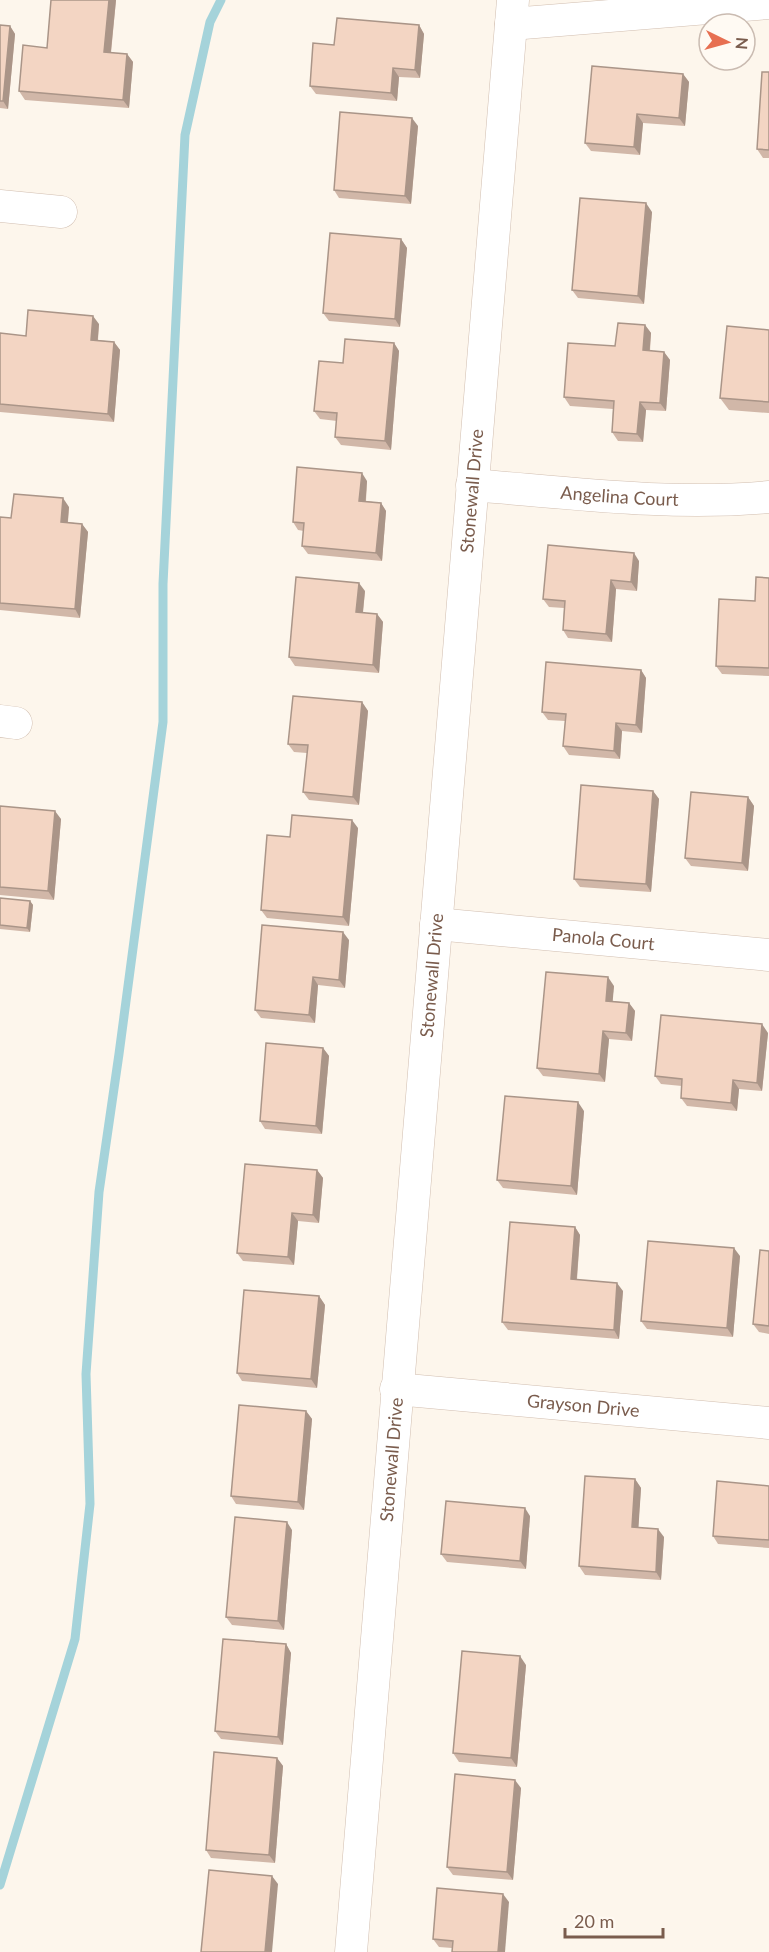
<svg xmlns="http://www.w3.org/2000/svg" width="769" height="1952" font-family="Lato,sans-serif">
	<rect width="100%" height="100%" fill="#fdf6ec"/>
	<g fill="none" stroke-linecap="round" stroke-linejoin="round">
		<path stroke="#a5d3da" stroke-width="9" d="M0,1885l75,-246 15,-135 -4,-130 13,-182 20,-138 44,-332v-138l22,-449 25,-113 11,-22"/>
		<defs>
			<g id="minor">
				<path d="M511,24l258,-21"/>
				<path d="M0,206l61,6"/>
				<path id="s1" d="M472,485c99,8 198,21 297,12"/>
				<path d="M0,721l16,2"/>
				<path id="s2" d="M436,924l333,31"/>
				<path id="s3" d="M396,1389l373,34"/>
				<path id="s4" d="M351,1952l162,-1952"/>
			</g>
		</defs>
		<use href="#minor" stroke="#d1beb0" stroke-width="33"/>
		<use href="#minor" stroke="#fff" stroke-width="32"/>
	</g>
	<g fill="#d1b7a8">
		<path d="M51,0h65l-5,53 16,1 6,8 -4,46 -104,-8 -6,-9 28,-43z"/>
		<path d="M0,25l10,1 5,8 -7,75 -8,-1z"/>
		<path d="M419,25l5,9 -4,44 -21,-1 -2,24 -81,-7 -6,-8 24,-41z"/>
		<path d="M769,72v86h-6l-6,-9z"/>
		<path d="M683,74l6,8 -4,44 -42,-3 -3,32 -49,-4 -6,-8z"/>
		<path d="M418,126l-7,78 -72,-6 -5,-8z"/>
		<path d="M652,212l-8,92 -66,-6 -6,-8z"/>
		<path d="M401,239l6,9 -7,79 -71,-6 -6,-8z"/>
		<path d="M99,324l-1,16 16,2 6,8 -6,72 -114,-10v-79l26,3z"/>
		<path d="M645,325l6,8 -1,18 14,1 6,8 -4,51 -20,-1 -3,32 -25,-1 -6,-9 1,-23 -43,-3 -6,-9 51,-51z"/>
		<path d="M769,330v83l-40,-3 -9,-12z"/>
		<path d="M394,343l5,8 -8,99 -50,-5 -6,-8 2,-16 -17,-2 -6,-8 29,-48z"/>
		<path d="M367,481l-1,20 15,2 5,8 -4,50 -74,-7 -6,-8 2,-15 -6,-1 -5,-8z"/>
		<path d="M69,507l-1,15 14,2 6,8 -8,86 -80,-8v-93l11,1z"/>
		<path d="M639,561l-2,30 -21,-2 -4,53 -44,-4 -5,-8 1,-22 -15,-1 -6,-8z"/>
		<path d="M769,578v98l-47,-2 -6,-8z"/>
		<path d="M365,591l-2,22 14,1 6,8 -4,51 -84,-7 -6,-9z"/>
		<path d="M641,670l5,8 -4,55 -20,-2 -2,28 -51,-4 -6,-9 2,-25 -17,-1 -6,-8z"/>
		<path d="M362,702l6,9 -9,94 -50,-5 -6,-8 4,-39 -13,-1 -6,-8z"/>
		<path d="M653,791l6,8 -8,93 -71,-5 -6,-8z"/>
		<path d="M748,797l6,9 -6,65 -57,-5 -6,-8z"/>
		<path d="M0,806l61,13 -7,81 -54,-5z"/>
		<path d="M358,828l-9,98 -82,-8 -6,-8z"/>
		<path d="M0,898l30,3 3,4 -3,27 -30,-3z"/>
		<path d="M349,940l-4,48 -27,-3 -3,38 -54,-5 -6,-8z"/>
		<path d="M614,986l-2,15 17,2 6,8 -3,30 -23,-2 -4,43 -62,-6 -6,-8z"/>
		<path d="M768,1033l-6,58 -23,-2 -2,22 -50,-5 -6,-8 1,-12 -21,-2 -6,-8z"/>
		<path d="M323,1048l6,8 -7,78 -57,-5 -5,-8z"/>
		<path d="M584,1111l-7,84 -74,-7 -6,-8z"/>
		<path d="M317,1170l6,8 -4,45 -21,-2 -4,44 -51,-4 -6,-8z"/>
		<path d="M575,1227l5,8 -3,45 46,11 -4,48 -111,-9 -6,-8z"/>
		<path d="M769,1251v83l-10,-2 -6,-8z"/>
		<path d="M740,1256l-7,81 -86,-8 -6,-8z"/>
		<path d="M319,1296l6,9 -8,83 -75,-7 -5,-8z"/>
		<path d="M306,1411l6,8 -8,91 -68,-6 -5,-8z"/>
		<path d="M635,1479l6,9 -3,40 26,9 -3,43 -76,-5 -6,-9z"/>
		<path d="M769,1486v62l-51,-4 -5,-8z"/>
		<path d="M530,1516l-4,53 -79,-7 -6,-8z"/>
		<path d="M292,1530l-8,100 -52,-5 -6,-8z"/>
		<path d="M286,1644l5,9 -8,92 -62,-6 -6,-8z"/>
		<path d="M526,1665l-9,102 -58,-5 -6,-9z"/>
		<path d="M277,1758l6,8 -8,97 -64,-5 -5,-8z"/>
		<path d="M521,1788l-8,92 -60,-5 -6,-8z"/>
		<path d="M509,1902l-57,46 -13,-1 -6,-8z"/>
	</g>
	<g fill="#aa9588">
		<path d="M109,0h7l-6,60 -6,-8z"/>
		<path d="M419,25l5,9 -4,44 -5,-8z"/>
		<path d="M10,26l5,8 -7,75 -5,-8z"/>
		<path d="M127,54l6,8 -4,46 -6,-8z"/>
		<path d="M393,68l6,9 -2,24 -6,-8z"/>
		<path d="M683,74l6,8 -4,44 -6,-8z"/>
		<path d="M637,114l6,9 -3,32 -6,-8z"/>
		<path d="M412,118l6,8 -7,78 -6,-8z"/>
		<path d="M646,203l6,9 -8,92 -6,-8z"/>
		<path d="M401,239l6,9 -7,79 -5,-8z"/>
		<path d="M93,316l6,8 -2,24 -6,-8z"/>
		<path d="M645,325l6,8 -2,25 -6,-8z"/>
		<path d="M114,342l6,8 -6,72 -6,-8z"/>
		<path d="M394,343l5,8 -8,99 -6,-9z"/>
		<path d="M664,352l6,8 -4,51 -6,-8z"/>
		<path d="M640,402l6,8 -3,32 -6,-8z"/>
		<path d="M362,473l5,8 -2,28 -6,-8z"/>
		<path d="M63,498l6,9 -2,23 -6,-8z"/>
		<path d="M381,503l5,8 -4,50 -6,-8z"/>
		<path d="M82,524l6,8 -8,86 -5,-9z"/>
		<path d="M634,553l5,8 -2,30 -6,-9z"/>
		<path d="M611,580l5,9 -4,53 -6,-8z"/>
		<path d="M359,583l6,8 -3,29 -6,-8z"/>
		<path d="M377,614l6,8 -4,51 -6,-8z"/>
		<path d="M641,670l5,8 -4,55 -6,-8z"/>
		<path d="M362,702l6,9 -9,94 -6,-8z"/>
		<path d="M616,723l6,8 -2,28 -6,-8z"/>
		<path d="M653,791l6,8 -8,93 -5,-8z"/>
		<path d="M748,797l6,9 -6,65 -6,-8z"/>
		<path d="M55,811l6,8 -7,81 -6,-9z"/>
		<path d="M352,820l6,8 -9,98 -6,-9z"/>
		<path d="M30,901l3,4 -3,27 -3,-4z"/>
		<path d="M343,932l6,8 -4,48 -6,-8z"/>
		<path d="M313,977l5,8 -3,38 -6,-8z"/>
		<path d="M608,977l6,9 -2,23 -6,-8z"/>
		<path d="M629,1003l6,8 -3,30 -6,-8z"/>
		<path d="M762,1024l6,9 -6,58 -5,-8z"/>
		<path d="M603,1031l6,8 -4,43 -6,-8z"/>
		<path d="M323,1048l6,8 -7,78 -6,-8z"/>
		<path d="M733,1080l6,9 -2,22 -6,-8z"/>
		<path d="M578,1102l6,9 -7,84 -6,-9z"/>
		<path d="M317,1170l6,8 -4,45 -6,-8z"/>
		<path d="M292,1213l6,8 -4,44 -6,-8z"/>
		<path d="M575,1227l5,8 -4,53 -5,-9z"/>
		<path d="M734,1248l6,8 -7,81 -6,-9z"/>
		<path d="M617,1283l6,8 -4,48 -5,-9z"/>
		<path d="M319,1296l6,9 -8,83 -6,-9z"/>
		<path d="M306,1411l6,8 -8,91 -6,-8z"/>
		<path d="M635,1479l6,9 -3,47 -6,-8z"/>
		<path d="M525,1508l5,8 -4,53 -6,-8z"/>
		<path d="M287,1522l5,8 -8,100 -6,-9z"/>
		<path d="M658,1529l6,8 -3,43 -5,-8z"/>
		<path d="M286,1644l5,9 -8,92 -5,-8z"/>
		<path d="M520,1656l6,9 -9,102 -6,-9z"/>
		<path d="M277,1758l6,8 -8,97 -6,-8z"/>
		<path d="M515,1780l6,8 -8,92 -6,-8z"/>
		<path d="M272,1876l6,8 -6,68h-7z"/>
		<path d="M503,1894l6,8 -4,50h-7z"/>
	</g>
	<g fill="#f3d5c3" stroke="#aa9588" stroke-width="1.5">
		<path d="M51,0h58l-5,52 23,2 -4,46 -104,-9 4,-46 24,3z"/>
		<path d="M337,18l82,7 -4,45 -22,-2 -2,25 -81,-7 3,-43 21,2z"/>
		<path d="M0,25l10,1 -7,75h-3z"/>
		<path d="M592,66l91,8 -4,44 -42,-4 -3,33 -49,-4z"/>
		<path d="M762,72h7v78l-12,-1z"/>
		<path d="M340,112l72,6 -7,78 -71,-6z"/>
		<path d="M580,198l66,5 -8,93 -66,-6z"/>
		<path d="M330,233l71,6 -6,80 -72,-6z"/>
		<path d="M28,310l65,6 -2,24 23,2 -6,72 -108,-10v-71l26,3z"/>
		<path d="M618,323l27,2 -2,25 21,2 -4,51 -20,-1 -3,32 -25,-2 2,-31 -50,-4 4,-54 47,3z"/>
		<path d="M727,326l42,4v72l-49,-4z"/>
		<path d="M345,339l49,4 -9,98 -50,-4 2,-24 -23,-2 5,-50 24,2z"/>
		<path d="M297,467l65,6 -3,28 22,2 -5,50 -74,-7 2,-23 -11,-1z"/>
		<path d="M14,494l49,4 -2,24 21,2 -7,85 -75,-6v-86l11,1z"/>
		<path d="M548,545l86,8 -3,29 -20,-2 -5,54 -43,-4 2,-29 -22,-2z"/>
		<path d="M296,577l63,6 -3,29 21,2 -4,51 -84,-8z"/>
		<path d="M756,577l13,1v90l-53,-2 3,-67 36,2z"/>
		<path d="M546,662l95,8 -5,55 -20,-2 -2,28 -51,-5 3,-32 -24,-2z"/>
		<path d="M293,696l69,6 -9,95 -50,-5 5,-47 -20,-1z"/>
		<path d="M581,785l72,6 -7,93 -72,-5z"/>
		<path d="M691,792l57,5 -6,66 -57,-5z"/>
		<path d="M0,806l55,5 -7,80 -48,-4z"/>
		<path d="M292,815l60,5 -9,97 -82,-7 6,-75 23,2z"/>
		<path d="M0,898l30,3 -3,27 -27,-3z"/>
		<path d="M262,925l81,7 -4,48 -26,-3 -4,38 -54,-5z"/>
		<path d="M546,972l62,5 -2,24 23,2 -3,30 -23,-2 -4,43 -62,-6z"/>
		<path d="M661,1015l101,9 -5,59 -24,-3 -2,23 -50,-5 1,-19 -27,-3z"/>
		<path d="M266,1043l57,5 -7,78 -56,-5z"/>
		<path d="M505,1096l73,6 -7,84 -74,-6z"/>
		<path d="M245,1164l72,6 -4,45 -21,-2 -4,44 -51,-4z"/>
		<path d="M510,1222l65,5 -4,52 46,4 -3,47 -112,-8z"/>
		<path d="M648,1241l86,7 -7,80 -86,-7z"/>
		<path d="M760,1250l9,1v75l-16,-2z"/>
		<path d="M244,1290l75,6 -8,83 -74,-6z"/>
		<path d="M239,1405l67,6 -8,91 -67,-6z"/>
		<path d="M585,1476l50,3 -3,48 26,2 -2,43 -77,-6z"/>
		<path d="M717,1481l52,5v54l-56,-4z"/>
		<path d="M446,1501l79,7 -5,53 -79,-7z"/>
		<path d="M235,1517l52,5 -9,99 -52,-4z"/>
		<path d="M223,1639l63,5 -8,93 -63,-6z"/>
		<path d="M462,1651l58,5 -9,102 -58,-5z"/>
		<path d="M214,1752l63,6 -8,97 -63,-5z"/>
		<path d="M455,1774l60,6 -8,92 -60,-5z"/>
		<path d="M209,1870l63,6 -7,76h-64z"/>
		<path d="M437,1888l66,6 -5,58h-46l1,-11 -20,-2z"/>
	</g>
	<g text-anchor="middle" stroke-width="6" stroke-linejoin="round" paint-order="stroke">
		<g font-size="18" fill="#7a5c4d" stroke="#fffaf3">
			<text dy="6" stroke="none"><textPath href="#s4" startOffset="1466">Stonewall Drive</textPath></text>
			<text dy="6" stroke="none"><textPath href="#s1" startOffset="148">Angelina Court</textPath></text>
			<text dy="6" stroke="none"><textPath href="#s2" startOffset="168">Panola Court</textPath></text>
			<text dy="6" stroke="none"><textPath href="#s4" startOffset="980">Stonewall Drive</textPath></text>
			<text dy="6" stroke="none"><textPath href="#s3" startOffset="188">Grayson Drive</textPath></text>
			<text dy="6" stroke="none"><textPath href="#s4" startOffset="494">Stonewall Drive</textPath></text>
		</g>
	</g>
	<g transform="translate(727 42) rotate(95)"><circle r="28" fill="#fffaf3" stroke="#cabbb1" stroke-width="1.5"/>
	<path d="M0-4.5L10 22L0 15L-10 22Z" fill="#e76f51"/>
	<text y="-9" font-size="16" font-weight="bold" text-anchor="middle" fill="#7a5c4d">N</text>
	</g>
	<path d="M565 1928v9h98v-9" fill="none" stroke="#7a5c4d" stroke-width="3"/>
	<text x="574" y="1928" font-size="18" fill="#7a5c4d" stroke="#fffaf3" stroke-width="4.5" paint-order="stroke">20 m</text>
</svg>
